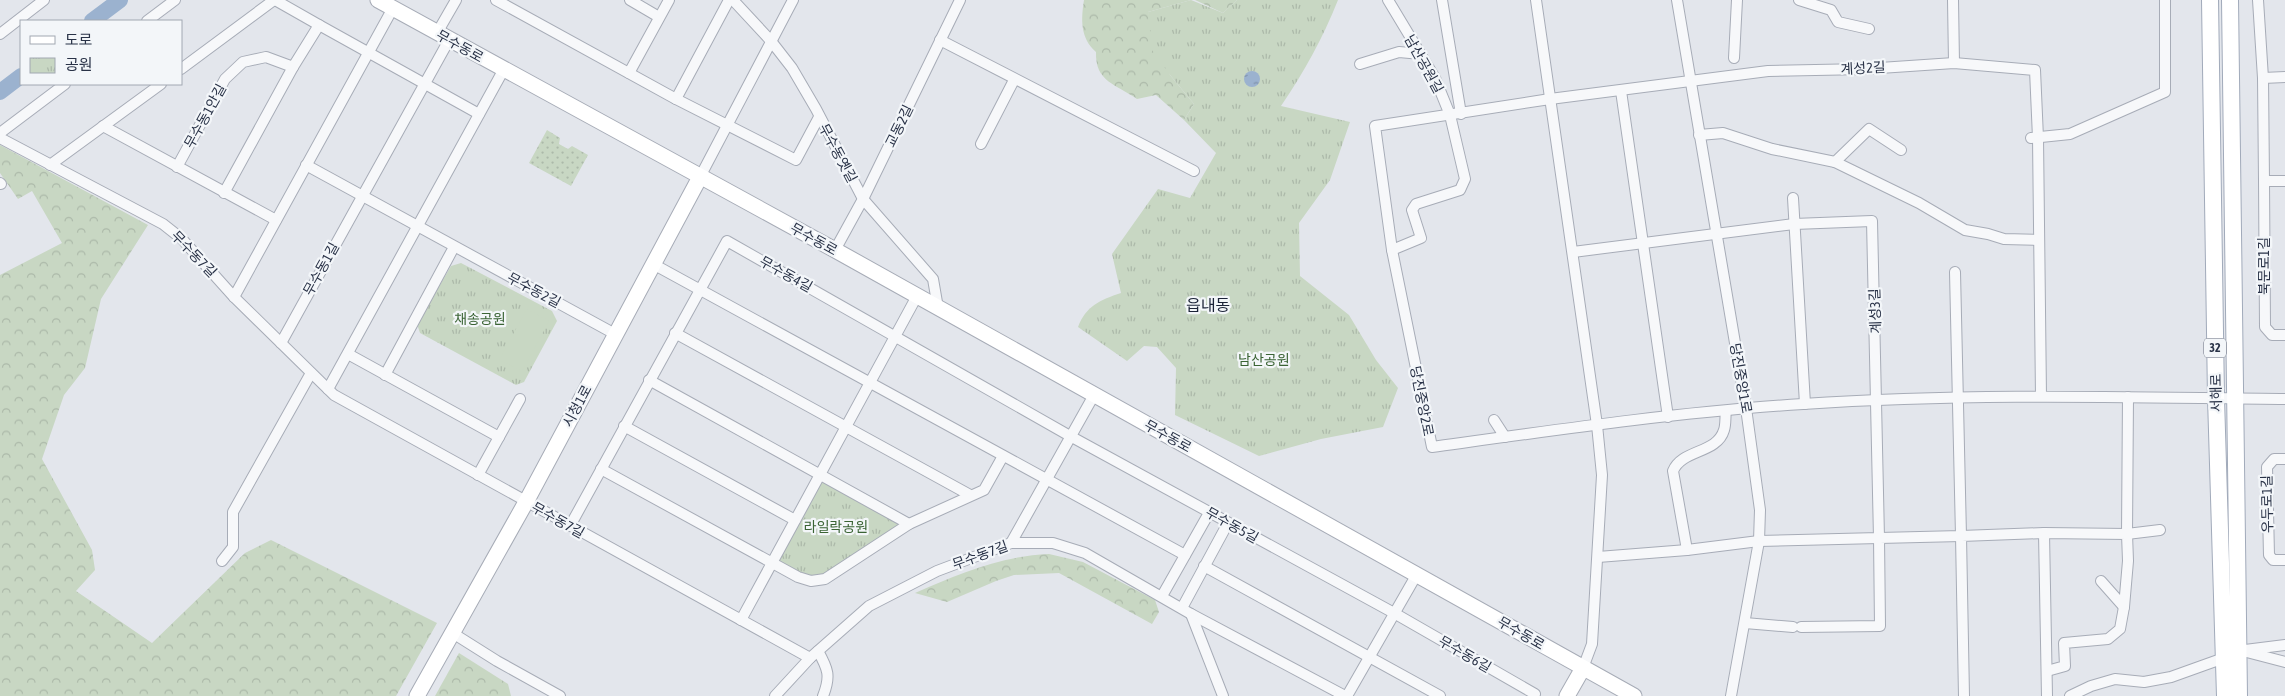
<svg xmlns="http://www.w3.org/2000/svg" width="2285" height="696" font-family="'Asap Condensed','Noto Sans KR',sans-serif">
	<defs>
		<pattern id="grass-dots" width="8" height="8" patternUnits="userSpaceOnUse" patternTransform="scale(1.25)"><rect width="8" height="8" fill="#c8d7c3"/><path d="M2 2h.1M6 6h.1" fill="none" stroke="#acb9a9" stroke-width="1.8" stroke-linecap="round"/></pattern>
		<pattern id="forest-crowns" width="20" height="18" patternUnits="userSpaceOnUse" patternTransform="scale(1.25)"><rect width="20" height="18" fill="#c8d7c3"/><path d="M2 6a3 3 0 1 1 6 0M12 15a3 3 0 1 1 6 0" fill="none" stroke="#acb9a9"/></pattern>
		<pattern id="park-tufts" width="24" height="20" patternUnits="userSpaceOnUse" patternTransform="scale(1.25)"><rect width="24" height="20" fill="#c8d7c3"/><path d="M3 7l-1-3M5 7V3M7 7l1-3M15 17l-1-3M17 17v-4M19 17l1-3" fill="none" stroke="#acb9a9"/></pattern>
		<pattern id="water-ripples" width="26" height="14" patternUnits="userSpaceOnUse" patternTransform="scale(1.25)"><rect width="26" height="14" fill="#9bb2cf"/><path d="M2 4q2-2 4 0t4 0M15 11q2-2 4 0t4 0" fill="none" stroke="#7e91aa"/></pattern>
	</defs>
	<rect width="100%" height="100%" fill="#e3e6ec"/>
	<path fill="url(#grass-dots)" d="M547,130l13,8 -1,6 9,5 4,-3 16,9 -17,31 -42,-23z"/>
	<g fill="url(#forest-crowns)">
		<path d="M1084,0h107l-43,12 22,63 24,29 -10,16 -28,-25 -19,4c-21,-15 -42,-17 -41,-47 -16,-14 -15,-33 -12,-52z"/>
		<path d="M1195,0h42l-14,13z"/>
		<path d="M0,145l148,80 -47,74 -16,69 -21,27 -22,64 50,91 3,20 -19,21 76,52 93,-90 26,-13 166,83 -41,73h-396v-421l62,-32 -30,-52 -14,8 -18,-26z"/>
		<path d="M1049,554l34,8 72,38 4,12 -7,12 -93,-51 -45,2 -18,6 -49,21 -32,-9c43,-19 86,-37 134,-39z"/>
		<path d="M459,653l49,31 3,12h-76z"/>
	</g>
	<g fill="url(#park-tufts)">
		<path d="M1191,0l32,13 14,-13h101c-15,38 -34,72 -57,106l69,16 -20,58 -31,43 1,53 49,39 27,45 22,28 -15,39 -62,12 -62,17 -84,-41 1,-47 -19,-21 -13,-1 -17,15 -49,-34c8,-21 22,-27 43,-34l-9,-39 46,-65 32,9 26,-45 -32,-33 10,-16 -24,-29 -18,-25 -4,-38z"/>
		<path d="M461,263l91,48 5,10 -33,61 -8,3 -96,-52 -3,-9 34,-58z"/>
		<path d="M825,482l77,42 -78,53 -13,2 -31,-16 -1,-5 41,-74z"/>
	</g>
	<path fill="#c8d7c3" d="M527,309l22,12 -27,50 -23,-11z"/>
	<circle fill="url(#water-ripples)" cx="1252" cy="79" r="8"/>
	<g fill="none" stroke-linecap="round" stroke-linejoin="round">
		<g stroke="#9bb2cf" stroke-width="16">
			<path d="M92,21l28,-21"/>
			<path d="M0,92l21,-16"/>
		</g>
		<defs>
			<g id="street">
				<path d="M496,0l180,99 120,61 23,-43"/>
				<path d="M630,0l29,17"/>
				<path d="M733,0l38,41 21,27 24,41 47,90 70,80 5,29"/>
				<path d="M1388,0l47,78 15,37 15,64 -5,11 -44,14 -4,6 9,28 -29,12"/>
				<path d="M1442,0l19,114"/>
				<path d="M1536,0l61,425 5,50 -10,169 -9,24"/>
				<path d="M1677,0l69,408 14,102 -1,31 -28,155"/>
				<path d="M1799,0l32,10 7,12 31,7"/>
				<path d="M1953,0l1,63"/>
				<path d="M2258,0l5,78 1,103"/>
				<path d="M147,21l28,-21"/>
				<path d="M319,25l160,89"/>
				<path d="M437,33l19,-33"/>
				<path d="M0,34l44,-34"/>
				<path d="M940,40l254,131"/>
				<path d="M1734,58l3,-58"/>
				<path d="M1360,64l39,-12 22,2"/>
				<path d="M181,69l93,-69"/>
				<path d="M629,73l40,-73"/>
				<path d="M2263,78l22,-1"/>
				<path d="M1621,91l47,326"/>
				<path d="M676,99l53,-99"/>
				<path d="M103,126l173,94"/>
				<path d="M0,133l65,-49"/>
				<path d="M1699,135l24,-2 49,16 63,13 34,-33 32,21"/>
				<path d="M0,138l163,86 19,15 52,58 100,98 476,263"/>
				<path d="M2031,138l39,-4 95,-42v-92"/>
				<path d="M981,144l33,-64"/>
				<path d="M1835,162l84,41 46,27 23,4 16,5 35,1"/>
				<path d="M50,165l111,-81"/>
				<path d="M306,165l309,169"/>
				<path d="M177,167l48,-88 18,-17 23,-5 27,10 26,-42 -44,-25"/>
				<path d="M700,177l93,-177"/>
				<path d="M2285,181h-21l1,146 7,8h13"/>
				<path d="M0,183l1,1"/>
				<path d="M224,193l69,-126"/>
				<path d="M1793,198l12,206"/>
				<path d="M835,250l28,-51 97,-199"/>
				<path d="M1573,252l221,-28 78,-3 7,317 -120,3 -72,9 -89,7"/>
				<path d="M653,264l532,291"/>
				<path d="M234,297l159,-289"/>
				<path d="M675,333l295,162"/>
				<path d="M281,343l168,-303"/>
				<path d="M348,354l151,83"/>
				<path d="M385,375l69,-128"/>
				<path d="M649,380l260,144"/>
				<path d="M328,389l176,-320"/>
				<path d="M2041,396l-3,-258 -3,-68 -81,-7 -89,6 -97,2 -218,28 -175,27 17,124 40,197c123,-17 247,-35 371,-43 161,-11 322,-7 482,-5"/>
				<path d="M2128,397l-1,137 33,-4"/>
				<path d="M1494,420l11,17"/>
				<path d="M624,426l171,94"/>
				<path d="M2285,459h-11l-7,8 2,88 4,5h12"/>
				<path d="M601,469l197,108 13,4 14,-2 84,-55 75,-34 19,-34"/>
				<path d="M478,475l42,-76"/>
				<path d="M570,526l157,-285 343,195 324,177 141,81 -1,2"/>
				<path d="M2044,533l3,163"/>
				<path d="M1011,543l83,-148"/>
				<path d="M1687,550l-14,-79c9,-22 44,-17 51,-41 2,-6 1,-13 2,-19"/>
				<path d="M222,561l11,-14v-35l78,-139"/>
				<path d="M1204,566l236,130"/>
				<path d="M1162,596l47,-83"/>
				<path d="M1182,608l46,-85"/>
				<path d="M1191,614l32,82"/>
				<path d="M741,620l176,-324"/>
				<path d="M1745,623l48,4"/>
				<path d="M1801,627l79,-1 -1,-88 82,-2 -6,-264"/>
				<path d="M451,632l46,29 63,35"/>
				<path d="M2239,650l46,12"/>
				<path d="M2245,650l40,-5"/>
				<path d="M818,651c10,18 13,25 5,45"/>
				<path d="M2047,671l18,-5 -1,-23 44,-4 12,-10 4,-22"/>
				<path d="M775,696l35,-38 59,-52 68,-35 74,-28h42l32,10 106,61 154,82"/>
				<path d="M1347,696l70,-122"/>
				<path d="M1964,696l-3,-160 83,-3 83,1 1,27 -4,46 -23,-26"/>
				<path d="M2070,696l21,-10 24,-7 29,3 27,-5 53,-19"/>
			</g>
			<g id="secondary">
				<path d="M378,0l457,250 799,446"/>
				<path d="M417,696l109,-194 174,-325"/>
				<path d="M1567,696l16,-28"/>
			</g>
			<g id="primary">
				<path d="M2210,0l6,398 9,298"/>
				<path d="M2230,0l9,696"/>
			</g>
		</defs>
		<use href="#street" stroke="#a7acb7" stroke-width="12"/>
		<use href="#secondary" stroke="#a7acb7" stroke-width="17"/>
		<use href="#primary" stroke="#a1aaba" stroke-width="18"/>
		<use href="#street" stroke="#f7f8fa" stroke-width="10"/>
		<use href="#secondary" stroke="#fff" stroke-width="15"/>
		<use href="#primary" stroke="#fff" stroke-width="16"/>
	</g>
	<g text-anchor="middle" stroke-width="4.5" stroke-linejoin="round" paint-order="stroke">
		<rect fill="#f3f6f9" stroke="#666d7c" stroke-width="1" x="2204" y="338.5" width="22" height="19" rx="4"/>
		<g font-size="12" font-weight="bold" fill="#293247">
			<text x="2215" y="352">32</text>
		</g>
		<g font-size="14" fill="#293247" stroke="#f3f6f9">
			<text transform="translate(460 46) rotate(29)" y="5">무수동로</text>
			<text transform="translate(1424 64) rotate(61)" y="5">남산공원길</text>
			<text transform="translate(1863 68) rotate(-3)" y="5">계성2길</text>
			<text transform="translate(205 116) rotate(-61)" y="5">무수동1안길</text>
			<text transform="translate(899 126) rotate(-64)" y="5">교동2길</text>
			<text transform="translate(838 153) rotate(62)" y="5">무수동옛길</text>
			<text transform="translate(814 239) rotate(29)" y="5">무수동로</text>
			<text transform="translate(194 254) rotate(46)" y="5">무수동7길</text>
			<text transform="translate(2264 266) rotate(-90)" y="5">북문로1길</text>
			<text transform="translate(321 269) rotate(-61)" y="5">무수동1길</text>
			<text transform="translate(786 274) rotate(29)" y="5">무수동4길</text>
			<text transform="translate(534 290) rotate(28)" y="5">무수동2길</text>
			<text transform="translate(1875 311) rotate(-92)" y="5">계성3길</text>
			<text transform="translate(1741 378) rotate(80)" y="5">당진중앙1로</text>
			<text transform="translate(2216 393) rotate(-91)" y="5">서해로</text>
			<text transform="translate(1422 401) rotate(79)" y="5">당진중앙2로</text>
			<text transform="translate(577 406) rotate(-62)" y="5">시청1로</text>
			<text transform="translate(1168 436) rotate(29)" y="5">무수동로</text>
			<text transform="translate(2267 504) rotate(-91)" y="5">우두로1길</text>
			<text transform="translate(558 520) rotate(29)" y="5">무수동7길</text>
			<text transform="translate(1232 525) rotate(29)" y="5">무수동5길</text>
			<text transform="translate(980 555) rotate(-20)" y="5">무수동7길</text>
			<text transform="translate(1521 633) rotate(30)" y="5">무수동로</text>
			<text transform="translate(1465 654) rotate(30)" y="5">무수동6길</text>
		</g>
		<g font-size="14" fill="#3b6435" stroke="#f3f6f9">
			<text x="480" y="324">채송공원</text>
			<text x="1264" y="365">남산공원</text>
			<text x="836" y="532">라일락공원</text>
		</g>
		<g font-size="16" fill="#1b2338" stroke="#f3f6f9">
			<text x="1208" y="311">읍내동</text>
		</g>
	</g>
	<rect x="20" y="20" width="162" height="65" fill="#f3f6f9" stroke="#a2a8b2"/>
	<rect x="30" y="36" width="25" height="8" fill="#ffffff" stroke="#a2a8b2"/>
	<text x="65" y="45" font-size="15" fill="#293247">도로</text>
	<rect x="30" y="58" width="25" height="15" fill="url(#park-tufts)" stroke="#a2a8b2"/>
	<text x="65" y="70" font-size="15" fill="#293247">공원</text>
</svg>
